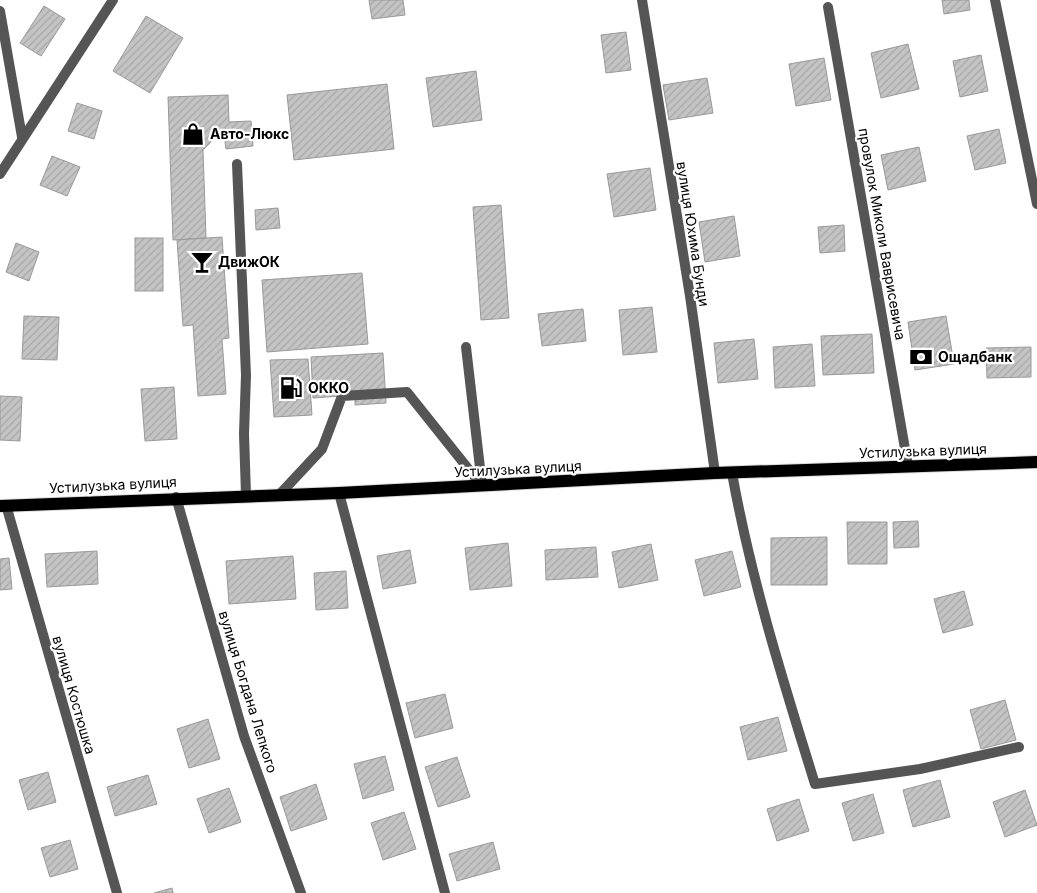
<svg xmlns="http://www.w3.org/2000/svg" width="1037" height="893" font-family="Inter,sans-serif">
	<defs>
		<pattern id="building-hatch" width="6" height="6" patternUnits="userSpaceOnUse" patternTransform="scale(1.25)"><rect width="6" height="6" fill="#c4c4c4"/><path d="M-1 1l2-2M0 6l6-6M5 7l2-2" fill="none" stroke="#a7a7a7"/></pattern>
	</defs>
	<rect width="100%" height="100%" fill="#fff"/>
	<g fill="url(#building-hatch)" stroke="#999">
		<path d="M369,0h34l2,15 -33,4z"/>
		<path d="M942,0h27l1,10 -26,4z"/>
		<path d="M44,6l21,13 -24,37 -21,-13z"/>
		<path d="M146,16l37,22 -33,55 -37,-22z"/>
		<path d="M626,32l5,38 -25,3 -5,-38z"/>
		<path d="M908,44l11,45 -38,9 -10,-45z"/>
		<path d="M981,55l7,36 -28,6 -7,-36z"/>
		<path d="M824,58l7,42 -35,6 -7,-42z"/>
		<path d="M476,71l6,49 -49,7 -7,-49z"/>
		<path d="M707,78l6,35 -44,7 -6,-35z"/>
		<path d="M387,84l7,65 -100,11 -7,-65z"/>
		<path d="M228,95l1,27 22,-1 2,25 -27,3 -2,-15 -13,1v7l-8,8 3,88 -33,2 -5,-143z"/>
		<path d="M77,103l25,8 -8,28 -26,-8z"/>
		<path d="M999,129l7,34 -31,7 -8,-34z"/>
		<path d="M919,147l7,34 -38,9 -7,-35z"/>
		<path d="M52,156l28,11 -13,29 -27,-11z"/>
		<path d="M650,168l6,42 -42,7 -7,-43z"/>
		<path d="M501,205l8,113 -28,2 -8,-113z"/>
		<path d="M278,208l2,20 -24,2 -1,-20z"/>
		<path d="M734,216l6,40 -35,6 -6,-40z"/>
		<path d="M844,225l1,26 -25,2 -2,-26z"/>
		<path d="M222,237l7,101 -7,1 4,55 -28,2 -5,-71 -10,1 -6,-86z"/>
		<rect x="135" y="238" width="28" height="53"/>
		<path d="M16,243l23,9 -10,29 -23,-9z"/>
		<path d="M362,273l6,71 -101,8 -5,-72z"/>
		<path d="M652,307l5,45 -34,3 -4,-45z"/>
		<path d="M583,309l3,32 -44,5 -4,-32z"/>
		<path d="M24,316l35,1 -2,43 -35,-1z"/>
		<path d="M946,316l8,48 -39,6 -7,-48z"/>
		<path d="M872,334l2,39 -51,2 -2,-39z"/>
		<path d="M754,339l4,40 -40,4 -4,-40z"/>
		<path d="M812,344l3,42 -40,2 -2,-41z"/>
		<path d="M1031,347v30l-44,1 -1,-30z"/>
		<path d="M383,353l3,50 -31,2v-10l-42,3 -2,-41z"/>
		<path d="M308,359l4,56 -38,2 -4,-57z"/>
		<path d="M174,387l3,52 -32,2 -4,-52z"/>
		<path d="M0,396l22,1 -2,44 -20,-1z"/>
		<path d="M918,521l1,26 -25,1 -1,-26z"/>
		<path d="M847,522h40v42h-39z"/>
		<path d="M827,537v48h-56v-47z"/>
		<path d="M508,543l4,43 -42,4 -5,-42z"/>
		<path d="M651,544l7,36 -39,8 -7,-36z"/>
		<path d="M596,547l2,30 -52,3 -1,-30z"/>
		<path d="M410,550l6,33 -33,6 -6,-33z"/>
		<path d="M97,551l1,33 -51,3 -2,-33z"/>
		<path d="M732,551l9,36 -37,9 -9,-36z"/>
		<path d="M293,556l3,43 -67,5 -3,-43z"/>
		<path d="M9,558l3,31 -12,1v-31z"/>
		<path d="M346,571l2,37 -32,2 -2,-37z"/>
		<path d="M964,591l9,34 -30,8 -9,-34z"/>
		<path d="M445,694l8,34 -38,10 -9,-35z"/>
		<path d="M1005,700l11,40 -35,9 -11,-39z"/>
		<path d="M778,717l9,34 -39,9 -8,-33z"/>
		<path d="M208,719l12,40 -31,9 -12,-39z"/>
		<path d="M385,756l9,34 -31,9 -9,-35z"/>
		<path d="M457,757l13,40 -32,10 -13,-40z"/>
		<path d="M48,772l8,30 -28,8 -9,-30z"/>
		<path d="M148,775l9,29 -42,12 -8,-29z"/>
		<path d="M940,780l10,37 -37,10 -10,-37z"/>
		<path d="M316,784l11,35 -36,12 -11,-34z"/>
		<path d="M229,788l12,34 -32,11 -12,-34z"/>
		<path d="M1025,790l12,35 -32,12 -12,-35z"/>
		<path d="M873,794l11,39 -31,8 -11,-38z"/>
		<path d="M799,799l10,32 -32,10 -10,-32z"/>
		<path d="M404,812l12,37 -33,11 -12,-37z"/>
		<path d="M70,840l8,29 -28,8 -9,-29z"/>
		<path d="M493,842l7,27 -43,12 -8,-27z"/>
		<path d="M172,888l1,5h-19z"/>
	</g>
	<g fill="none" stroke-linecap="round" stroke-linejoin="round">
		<defs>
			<path id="primary" d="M0,506l339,-13 376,-20 322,-11"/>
		</defs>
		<use href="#primary" stroke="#dbdbdb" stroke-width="14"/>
		<g stroke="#555" stroke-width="10">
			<path d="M0,11l22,126"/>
			<path d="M237,164l9,211 -2,59 2,61"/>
			<path d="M466,347l16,138"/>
			<path d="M732,473c19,106 51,208 83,311l105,-15 99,-22"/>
			<path d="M339,493l106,400"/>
			<path d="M280,494l42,-45 20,-53 65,-4 75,94"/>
		</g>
		<g stroke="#555" stroke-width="10">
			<path d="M642,0l48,296 25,177"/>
			<path d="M995,0l42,204"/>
			<path d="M828,7l80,459"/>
			<path d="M0,174l113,-174"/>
			<path d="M176,497l68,239 57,157"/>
			<path d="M6,505l111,388"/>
		</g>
		<use href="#primary" stroke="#000" stroke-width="12"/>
	</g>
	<defs>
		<symbol id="shop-bare" viewBox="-9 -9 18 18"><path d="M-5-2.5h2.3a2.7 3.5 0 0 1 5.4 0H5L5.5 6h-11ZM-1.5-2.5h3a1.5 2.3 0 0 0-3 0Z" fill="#000" stroke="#fff" stroke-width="2.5" paint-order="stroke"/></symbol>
		<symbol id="bar-bare" viewBox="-9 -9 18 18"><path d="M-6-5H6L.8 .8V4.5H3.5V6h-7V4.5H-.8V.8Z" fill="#000" stroke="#fff" stroke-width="2.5" paint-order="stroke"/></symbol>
		<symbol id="bank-bare" viewBox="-9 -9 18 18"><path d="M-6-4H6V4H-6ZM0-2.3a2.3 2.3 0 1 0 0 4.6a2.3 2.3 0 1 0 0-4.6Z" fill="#000" stroke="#fff" stroke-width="2.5" paint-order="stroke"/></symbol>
		<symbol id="fuel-bare" viewBox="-9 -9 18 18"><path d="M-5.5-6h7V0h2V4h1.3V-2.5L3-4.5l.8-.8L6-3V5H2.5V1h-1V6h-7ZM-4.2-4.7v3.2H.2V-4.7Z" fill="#000" stroke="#fff" stroke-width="2.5" paint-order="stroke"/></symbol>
	</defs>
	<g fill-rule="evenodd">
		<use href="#shop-bare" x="177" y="118" width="32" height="32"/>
		<use href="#bar-bare" x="186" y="246" width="32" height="32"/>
		<use href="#bank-bare" x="905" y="341" width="32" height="32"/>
		<use href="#fuel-bare" x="275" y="372" width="32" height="32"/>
	</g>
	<g text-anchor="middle" stroke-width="4.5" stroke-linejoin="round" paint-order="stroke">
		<g font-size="14" font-weight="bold" fill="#000" stroke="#fff" text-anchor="start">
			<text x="210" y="139">Авто-Люкс</text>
			<text x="218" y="267">ДвижОК</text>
			<text x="938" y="362">Ощадбанк</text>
			<text x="308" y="393">ОККО</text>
		</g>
		<g font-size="14" fill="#000" stroke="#fff">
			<text transform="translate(693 234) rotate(81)" y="5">вулиця Юхима Бунди</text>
			<text transform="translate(882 234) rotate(80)" y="5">провулок Миколи Ваврисевича</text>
			<text transform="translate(923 451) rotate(-2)" y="5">Устилузька вулиця</text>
			<text transform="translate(518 469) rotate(-3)" y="5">Устилузька вулиця</text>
			<text transform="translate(113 485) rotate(-3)" y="5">Устилузька вулиця</text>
			<text transform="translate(248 692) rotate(73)" y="5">вулиця Богдана Лепкого</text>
			<text transform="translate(74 695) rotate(74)" y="5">вулиця Костюшка</text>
		</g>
	</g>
</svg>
